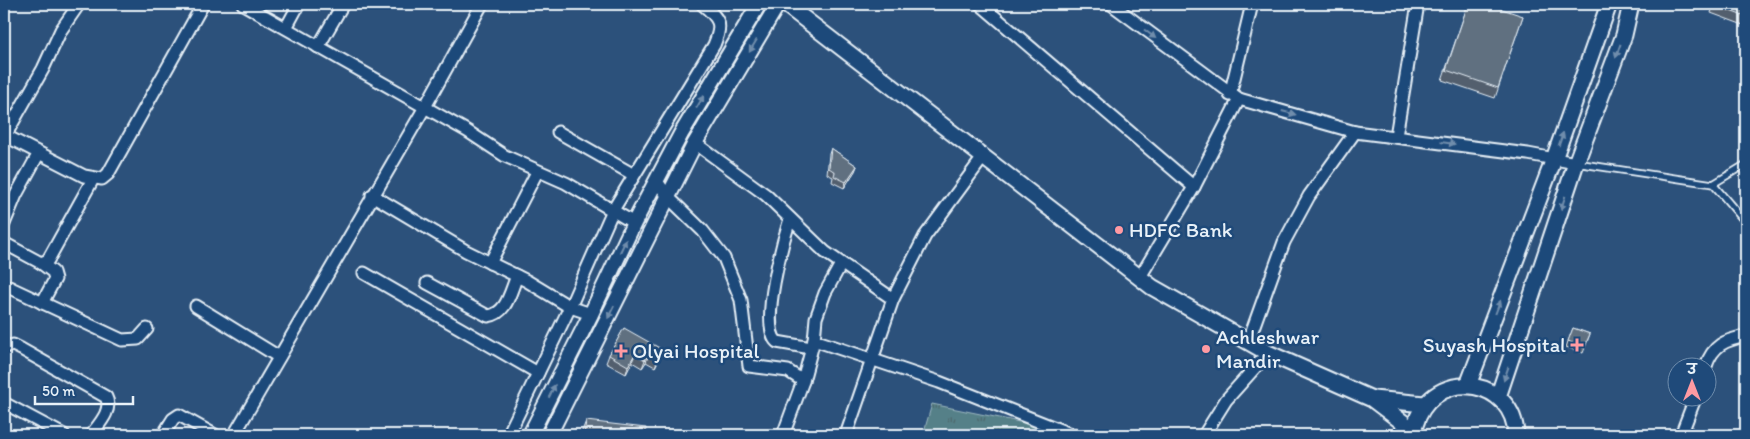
<svg xmlns="http://www.w3.org/2000/svg" width="1750" height="439" font-family="Itim,'Playpen Sans Deva',sans-serif">
	<defs>
		<pattern id="park-tufts" width="24" height="20" patternUnits="userSpaceOnUse" patternTransform="scale(1.25)"><rect width="24" height="20" fill="#548088"/><path d="M3 7l-1-3M5 7V3M7 7l1-3M15 17l-1-3M17 17v-4M19 17l1-3" fill="none" stroke="#4e676c"/></pattern>
	</defs>
	<rect width="100%" height="100%" fill="#2c517b"/>
	<filter id="ink" filterUnits="userSpaceOnUse"><feTurbulence type="fractalNoise" baseFrequency=".02" numOctaves="2"/><feDisplacementMap in="SourceGraphic" scale="10" xChannelSelector="R" yChannelSelector="G"/><feConvolveMatrix kernelMatrix="1 2 1 2 8 2 1 2 1" color-interpolation-filters="sRGB"/></filter>
	<g filter="url(#ink)">
		<path fill="url(#park-tufts)" stroke="#9eb8c0" d="M932,404l150,31h-159z"/>
		<g fill="none" stroke-linecap="round" stroke-linejoin="round">
			<defs>
				<g id="service">
					<path d="M1576,163l137,21 33,-20"/>
					<path d="M1713,184l33,39"/>
				</g>
				<g id="minor">
					<path d="M243,4l224,127 38,25 61,27 68,40"/>
					<path d="M980,4l214,183"/>
					<path d="M1111,4l128,95 116,33 173,22 48,9"/>
					<path d="M286,28l13,-24"/>
					<path d="M318,47l25,-43"/>
					<path d="M1230,95l22,-91"/>
					<path d="M558,132l76,43"/>
					<path d="M4,135l80,41 18,3 6,-5 95,-170"/>
					<path d="M5,136l38,-67 18,-39 18,-26"/>
					<path d="M1396,136l22,-132"/>
					<path d="M695,143l71,52 59,57 68,47"/>
					<path d="M657,181l11,16 35,34 21,27 17,42 8,66 39,5 15,10"/>
					<path d="M372,195l94,56 61,30 43,26 21,7"/>
					<path d="M790,219c-7,22 -31,107 -13,123l34,6"/>
					<path d="M4,224l12,-29 23,-42"/>
					<path d="M4,243l37,20 7,-3 45,-81"/>
					<path d="M41,263l12,9 2,7 -13,24"/>
					<path d="M490,263l47,-91"/>
					<path d="M364,273l174,100"/>
					<path d="M1140,277l54,-90 45,-88"/>
					<path d="M427,283l61,33c19,-2 22,-24 29,-40"/>
					<path d="M4,292l5,-5 4,2 109,51 16,-1 9,-10"/>
					<path d="M196,306l83,51"/>
					<path d="M814,340l125,42 134,53"/>
					<path d="M1248,342l36,-100 25,-46 46,-64"/>
					<path d="M4,347l9,-2 8,4 85,48c7,13 -7,27 -15,38"/>
					<path d="M1706,366c7,-21 19,-26 40,-30"/>
					<path d="M4,403l60,32"/>
					<path d="M163,435l10,-16 6,-4 36,20"/>
					<path d="M234,435l191,-328 57,-103"/>
					<path d="M508,435l62,-128 43,-97 101,-165c9,-21 6,-26 -12,-41"/>
					<path d="M783,435l20,-54 11,-41 2,-22 9,-25 16,-29"/>
					<path d="M846,435l47,-136 32,-63 59,-80"/>
					<path d="M1204,435l22,-35 42,-47"/>
					<path d="M1681,435l15,-39"/>
				</g>
				<g id="tertiary">
					<path d="M530,435l61,-121 43,-91 47,-89 78,-130"/>
					<path d="M549,435l146,-292 83,-139"/>
				</g>
				<g id="secondary">
					<path d="M785,4l367,283 116,66 104,46 41,31"/>
					<path d="M1468,385l86,-226 55,-155"/>
					<path d="M1498,397l78,-234 48,-128 7,-31"/>
					<path d="M1373,399l51,5"/>
					<path d="M1412,435c1,-6 4,-12 6,-18 23,-50 96,-37 98,18"/>
				</g>
			</defs>
			<use href="#service" stroke="#e8f1f8" stroke-width="9"/>
			<use href="#minor" stroke="#e8f1f8" stroke-width="15"/>
			<use href="#tertiary" stroke="#e8f1f8" stroke-width="18"/>
			<use href="#secondary" stroke="#e8f1f8" stroke-width="19"/>
			<use href="#service" stroke="#1f4a7a" stroke-width="5.5"/>
			<use href="#minor" stroke="#1f4a7a" stroke-width="11"/>
			<use href="#tertiary" stroke="#1f4a7a" stroke-width="14"/>
			<use href="#secondary" stroke="#1f4a7a" stroke-width="15"/>
		</g>
		<g fill="#535f6e" stroke="#e8f1f8">
			<path d="M1468,4l55,12 -28,82 -53,-18z"/>
			<path d="M1714,4h32v22l-35,-13z"/>
			<path d="M831,148l26,18 -2,5 -11,17 -12,-6 1,-5 -6,-3 2,-20z"/>
			<path d="M624,328l36,29 -5,10 -9,-5 -4,6 -10,-6 -6,12 -20,-11 3,-8z"/>
			<path d="M1573,328l17,6 -7,19 -17,-6z"/>
			<path d="M586,421l60,14h-65l1,-4z"/>
		</g>
		<g fill="#434e5a" stroke="#e8f1f8">
			<path d="M857,166l-2,5 -11,17 2,-6z"/>
			<path d="M663,350l-3,7 -5,10 3,-8z"/>
			<path d="M635,354l-3,8 -6,12 2,-8z"/>
			<path d="M649,354l-3,8 -4,6 3,-8z"/>
		</g>
		<g fill="#606f80" stroke="#e8f1f8">
			<path d="M1468,4h19l36,12 -25,72 -52,-18z"/>
			<path d="M1714,4h32v13l-32,-12z"/>
			<path d="M831,148l26,18 -11,16 -12,-6 1,-4 -6,-4z"/>
			<path d="M624,328l39,22 -5,9 -9,-5 -4,6 -10,-6 -7,12 -19,-11z"/>
			<path d="M1573,328l17,6 -6,14 -16,-7z"/>
			<path d="M586,421l60,7v7h-62z"/>
		</g>
		<defs><path id="oneway-solid" d="M-6-.8H1V-3.2L6.5 0L1 3.2V.8H-6Z" transform="scale(1.25)"/></defs>
		<g fill="#6f8dac">
			<use href="#oneway-solid" transform="translate(1150 34) rotate(37)"/>
			<use href="#oneway-solid" transform="translate(753 46) rotate(121)"/>
			<use href="#oneway-solid" transform="translate(1618 51) rotate(110)"/>
			<use href="#oneway-solid" transform="translate(700 102) rotate(-59)"/>
			<use href="#oneway-solid" transform="translate(1289 113) rotate(15)"/>
			<use href="#oneway-solid" transform="translate(1561 139) rotate(-71)"/>
			<use href="#oneway-solid" transform="translate(1448 143) rotate(8)"/>
			<use href="#oneway-solid" transform="translate(1563 203) rotate(108)"/>
			<use href="#oneway-solid" transform="translate(623 246) rotate(-65)"/>
			<use href="#oneway-solid" transform="translate(1498 307) rotate(-69)"/>
			<use href="#oneway-solid" transform="translate(611 312) rotate(116)"/>
			<use href="#oneway-solid" transform="translate(1506 374) rotate(109)"/>
			<use href="#oneway-solid" transform="translate(552 391) rotate(-64)"/>
		</g>
	</g>
	<g fill="#ff9aa2" stroke="#1f4a7a" stroke-width="2">
		<circle cx="1119" cy="230" r="5"/>
		<path d="M1574.5 337.5h5v5h5v5h-5v5h-5v-5h-5v-5h5z"/>
		<circle cx="1206" cy="349" r="5"/>
		<path d="M618.5 343.5h5v5h5v5h-5v5h-5v-5h-5v-5h5z"/>
	</g>
	<g text-anchor="middle" stroke-width="5" stroke-linejoin="round" paint-order="stroke">
		<g font-size="21" fill="#e8f1f8" stroke="#1f4a7a" text-anchor="start">
			<text x="1129" y="237">HDFC Bank</text>
			<text x="1216" y="344">Achleshwar<tspan x="1216" dy="24">Mandir</tspan></text>
			<text x="1566" y="352" text-anchor="end">Suyash Hospital</text>
			<text x="632" y="358">Olyai Hospital</text>
		</g>
	</g>
	<rect width="1750" height="439" fill="none" stroke="#1f4a7a" stroke-width="20"/>
	<rect x="10" y="10" width="1730" height="419" fill="none" stroke="#e8f1f8" stroke-width="2" filter="url(#ink)"/>
	<g transform="translate(1692 382)"><circle r="24" fill="#1f4a7a" stroke="#6f8dac"/>
	<path d="M0-4L9 19L0 12L-9 19Z" fill="#ff9aa2"/>
	<text y="-8" font-size="14" font-weight="bold" text-anchor="middle" fill="#e8f1f8">उ</text>
	</g>
	<path d="M35 396v8h98v-8" fill="none" stroke="#e8f1f8" stroke-width="2.5"/>
	<text x="42" y="396" font-size="15" fill="#e8f1f8" stroke="#1f4a7a" stroke-width="4" paint-order="stroke">50 m</text>
</svg>
